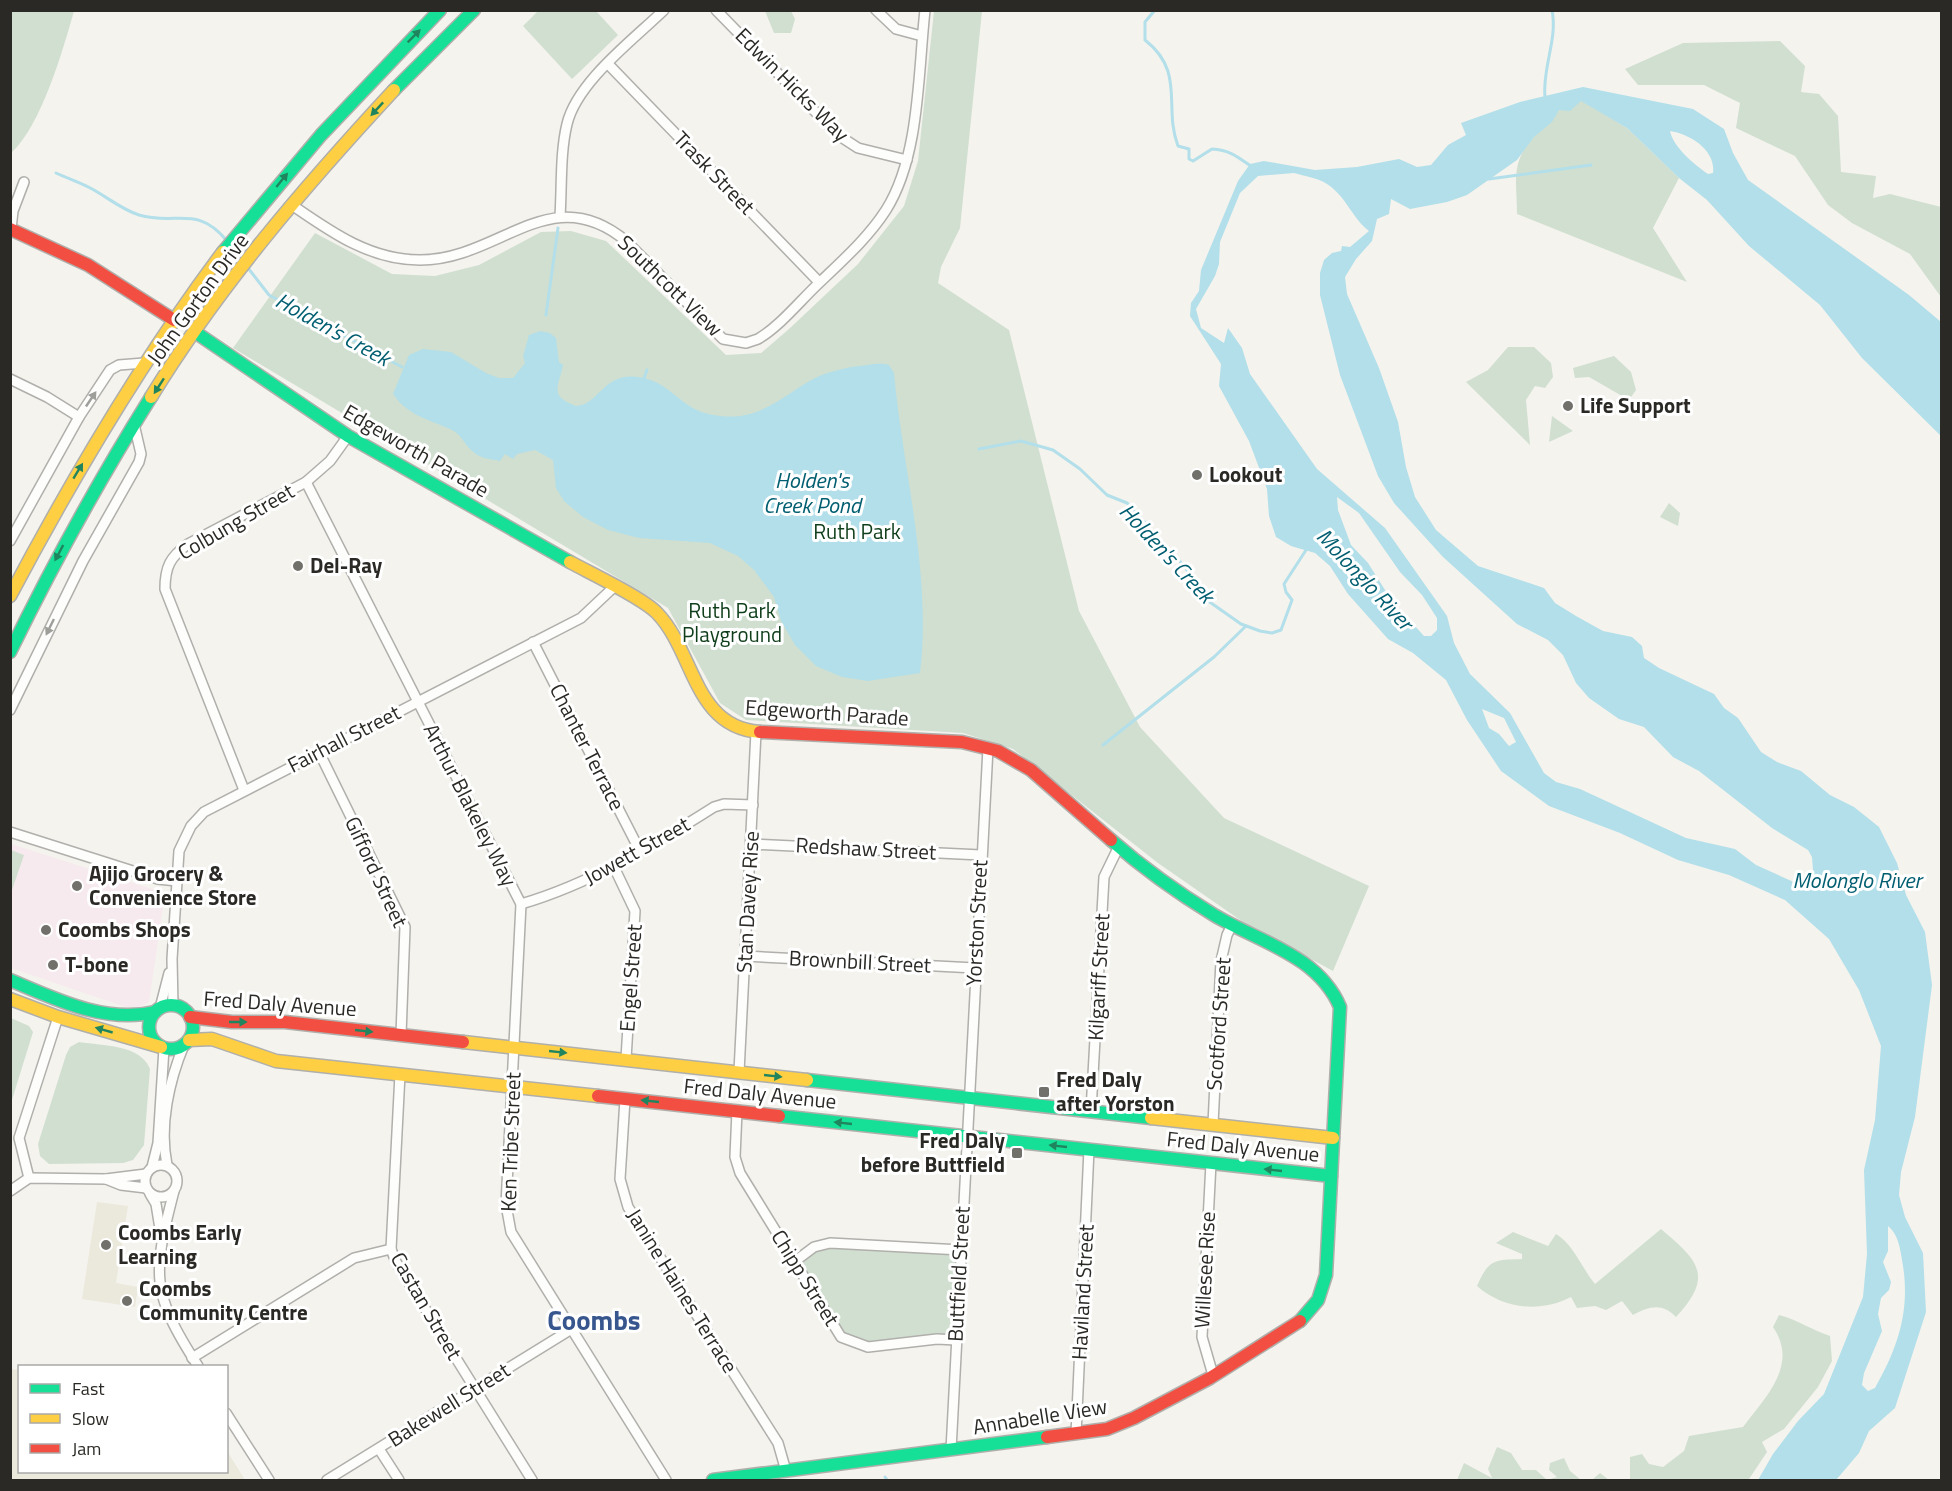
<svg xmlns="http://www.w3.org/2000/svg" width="1952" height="1491" font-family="'Titillium Web',sans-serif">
	<rect width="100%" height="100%" fill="#f4f3ee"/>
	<path fill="#f7eaef" d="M11,844l154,49 -16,109 -15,8 -123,-42z"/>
	<g fill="#ebe8dc">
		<path d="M97,1202l31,4 -12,77 22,4 -3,20 -53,-8z"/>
		<path d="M11,1369l8,1 1,102h206l1,-21 18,29h-234z"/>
	</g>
	<g fill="#d1dfd0">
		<path d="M10,11h64c-11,39 -33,115 -63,142z"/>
		<path d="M538,11h58l22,24 -46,44 -49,-53z"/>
		<path d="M765,11h26l4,8 -4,14h-17z"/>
		<path d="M934,11h48l-22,217 -19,39 -3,16 71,47 70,281 61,116 84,91 145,68 -36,85 -90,-49 -85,-59 -145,-114 -50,-16 -217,-13 -26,-17 -52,-95 -435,-260 82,-115 77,41 43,2 44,-11 62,-33 30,-1 35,10 120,114 35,-2 28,-24 69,-65 46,-58 14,-45z"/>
		<path d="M1780,41l25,25 -4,26 18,2 19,22 3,56 35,4 -3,22 17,-4 51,13v90l-31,-43 -58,-31 -24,-18 -33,-49 -59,-28 4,-25 -36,-18h-66l-13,-16 58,-26z"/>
		<path d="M1581,100l46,28 52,50 -26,50 34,54 -170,-68c0,-32 -7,-51 16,-76 10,-11 19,-16 26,-29z"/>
		<path d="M1508,347h26l17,16 2,14 -8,11 -10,-2 -9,14 4,45 -64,-63 22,-12z"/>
		<path d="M1614,356l17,16 5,18 -7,10 -40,-23 -14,1 -2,-10z"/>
		<path d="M1552,416l21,15 -24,11z"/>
		<path d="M1669,503l11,10 -2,13 -18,-9z"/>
		<path d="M11,850l13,5 -13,38 -1,-43z"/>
		<path d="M11,1018l18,8 4,6 -22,71z"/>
		<path d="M79,1042c24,4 61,2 71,27l-6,76 -11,15 -10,3 -74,1 -9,-8 -2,-12 28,-89 4,-8z"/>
		<path d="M1661,1229c38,32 53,47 15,88 -14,-14 -26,-11 -43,-2l-11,-14 -16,9 -11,-4 -18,2 -6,-11c-31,16 -68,12 -94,-11 12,-27 17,-26 45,-27v-5l-26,-11 17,-11 35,14 8,-12c18,11 25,33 39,50z"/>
		<path d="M830,1243l131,7 -5,90 -88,7 -27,-10 -47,-75z"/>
		<path d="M1779,1315c19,5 33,15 51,21l2,25 -14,26 -34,42 -22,13 5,10 -18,27 -157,1 8,-7 9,7h21v-23l12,-3 7,10 14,3 21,-16 5,-15 54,-9c23,-31 56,-62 30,-100z"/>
		<path d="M1497,1447l14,6 11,17h14l11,10 10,-3 -8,-7 1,-7 14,-5 6,13 11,9h-124l7,-17 28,15 -4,-9z"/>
	</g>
	<g fill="#b2dfe9" fill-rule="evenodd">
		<path d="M1583,87l110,22 31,20 9,24 15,27 161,115 32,27v114l-79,-78 -42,-53 -71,-59 -42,-46 -28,-22 -52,-50 -46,-27 -11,10 -11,-1 -7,12 -18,15 -17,23 -50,35 -20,7 -37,7 -19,-10 -2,15 -12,5 -5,22 -16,18 -11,18 2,17 32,74 19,54 8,45 9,30 21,33 42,36 66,22 11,15 21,13 27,15 29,6 10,9 2,12 15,10 55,26 10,14 14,10 23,34 16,10 24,9 29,24 24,12 25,20 18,36 9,32 19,37 7,53 -17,132 -14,55 -2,23 6,22 18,36 3,59 -31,96 -26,23 -10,22 -23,27h-78l15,-26 25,-33 26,-27 39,-97 4,-43 -3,-84 11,-50 6,-74 -22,-56 -30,-51 -44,-39 -56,-25 -51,-15 -58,-27 -71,-27 -48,-35 -34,-51 -21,-40 -33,-27 -25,-14 -40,-45 -18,-28 -15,-13 -24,-7 -15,-9 -7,-21 -2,-27 -18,-48 -30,-55 2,-22 -31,-48 1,-13 8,-12 2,-21 37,-89 12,-17 14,-3 51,9 42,-3 42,-8 18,8 14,-2 17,-20 18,-10 -5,-12 59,-21zM1670,131c20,3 46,19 43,42l-5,1c-13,-9 -35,-27 -38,-43zM1294,173c10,3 25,5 33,11 18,11 26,35 42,47l-19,16 -8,-1 -1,5 -9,2 -8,7 -4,13v22l20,80 38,101 16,27 49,54 74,67 31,16 15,15 13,28 13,15 30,21 25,8 29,30 26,14 73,57 36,22 4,7 2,26 -7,5 -51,-23 -21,-16 -49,-11 -106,-49 -24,-7 -12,-9 -34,-60 -40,-39 -16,-31 -7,-27 -62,-88 -68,-59 -67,-95 -8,-26 -14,-20 -4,15 -23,-15 -5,-19 19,-33 4,-12 1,-22 20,-49 18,-17zM1337,497l22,16 41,59 22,23 15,23v12l-6,6h-7l-32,-35 -24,-38 -17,-18 -13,-35zM1482,709l22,9 12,24 -7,4 -10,-12 -10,-6zM1888,1226c10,8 12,22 14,34 9,48 -3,86 -27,128l-7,3 -6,-6 2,-12 18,-42 -4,-17 3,-16 8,-8 2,-8 -8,-20 5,-11z"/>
		<path d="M540,331l10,2 6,5 3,24 4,3c-4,21 -15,31 13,41 23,-1 27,-34 62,-29 23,3 34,17 50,28 17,12 44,14 62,9 21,-6 38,-20 56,-31 17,-11 41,-16 61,-18 7,-1 15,-2 22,0l5,8c9,99 38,201 26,300l-52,8 -26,-4 -26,-11 -21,-21 -14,-24 -7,-24 -20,-27 -16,-14 -28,-13 -71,-5 -31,-8 -25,-13 -19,-16 -8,-13 -3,-28 -18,-10 -18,4 -4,5 -8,-5 -5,7c-9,-2 -20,-2 -29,-11 -7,-6 -9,-15 -19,-20 -23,-11 -43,-13 -59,-36l16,-39 14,-6 28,3 35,21 13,5h14l12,-15 -2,-7 6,-21z"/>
	</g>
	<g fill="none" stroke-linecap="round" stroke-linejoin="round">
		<g stroke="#b2dfe9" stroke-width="3">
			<path d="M1155,10l-10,12v18c41,32 18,67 33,106l11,3v10l4,2 19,-12c18,1 26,8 40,18"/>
			<path d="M1545,97c-3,-29 13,-58 7,-87"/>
			<path d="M56,173c13,6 26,10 38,17 14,8 29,20 45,25 37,11 58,-11 88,26"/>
			<path d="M1489,179l102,-14"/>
			<path d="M231,247l11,13"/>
			<path d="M248,268l21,27 133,72"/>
			<path d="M546,315l12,-87"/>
			<path d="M644,378l3,-8"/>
			<path d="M979,449l42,-8 32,9 27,19 27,26 20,8 58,64 19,31 37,26 19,7 12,2 9,-3 11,-30 -6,-8 -2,-8 24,-37"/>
			<path d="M1103,745l111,-88 32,-31"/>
			<path d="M885,1477l2,3"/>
		</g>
		<defs>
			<g id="street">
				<path d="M716,10l122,125 20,13 49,12"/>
				<path d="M876,10l20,19 26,7"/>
				<path d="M608,64l211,218"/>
				<path d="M292,205c39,27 78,55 128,55 80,0 130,-82 206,-19l97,98 23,4 12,-4c22,-13 41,-37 60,-55 24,-23 50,-46 68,-74 34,-54 32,-137 39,-200"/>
				<path d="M560,216c2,-30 0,-63 7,-92 10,-42 66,-84 97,-114"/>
				<path d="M11,229l2,-18 11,-29"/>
				<path d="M10,379l37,18 32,20"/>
				<path d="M306,482l215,422 -15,301 5,27 155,248"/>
				<path d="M10,541l69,-124 31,-47 9,-5 25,-2"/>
				<path d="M533,642l107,209"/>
				<path d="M10,710l73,-149 56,-99 2,-8 -7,-30"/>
				<path d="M319,752l86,175 -4,108"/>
				<path d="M244,790l-79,-201c0,-22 5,-32 23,-45l118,-62 24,-21 18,-25"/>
				<path d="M10,832l148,47 19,2"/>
				<path d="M751,844l230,11"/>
				<path d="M613,865l22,46 -9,148"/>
				<path d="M521,904c69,-20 133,-59 193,-97l10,-3 29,1"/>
				<path d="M745,956l230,12"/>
				<path d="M173,1006l-1,-47 7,-108 12,-25 13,-14 377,-194 34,-32"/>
				<path d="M160,1008l9,-35"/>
				<path d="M739,1072l17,-340"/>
				<path d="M400,1074l-9,175 5,13 136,218"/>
				<path d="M625,1099l-5,80 8,28 150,236 8,28"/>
				<path d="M737,1111l-2,46 5,16 101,164 27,10 69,-8 19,1"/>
				<path d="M1091,1111l13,-234 15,-31"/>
				<path d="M1213,1124l8,-163 6,-26 5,-10"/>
				<path d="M1211,1163l-9,174 11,38"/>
				<circle cx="161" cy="1181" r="16"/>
				<path d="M167,1165c-8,-39 2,-84 17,-120"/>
				<path d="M152,1167l6,-24 6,-95"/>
				<path d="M29,1178l-10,-40 39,-121"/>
				<path d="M106,1179l15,6 25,3"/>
				<path d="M10,1191l19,-13 77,1 40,-5"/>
				<path d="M174,1191c-22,84 -23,102 24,175"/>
				<path d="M150,1194l6,10 5,31"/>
				<path d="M794,1262l20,-15 16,-4 131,7"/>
				<path d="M192,1358l162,-100 37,-9"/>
				<path d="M226,1413l43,67"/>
				<path d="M1076,1434l13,-285"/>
				<path d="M379,1449l20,31"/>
				<path d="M951,1450l37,-702"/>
				<path d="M327,1480l243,-150"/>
			</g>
			<g id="fast">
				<path d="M394,90l80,-80"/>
				<path d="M223,252l98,-117 119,-125"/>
				<path d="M195,332l153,104 222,126"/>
				<path d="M10,652c43,-88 89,-172 141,-255"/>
				<path d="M1111,840c32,28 67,53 103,75 45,27 104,40 126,92l-14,268 -8,25 -18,21"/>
				<path d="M10,980c45,19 95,44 145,32"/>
				<circle cx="171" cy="1027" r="22"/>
				<path d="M807,1080l344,38"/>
				<path d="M779,1116l552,60"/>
				<path d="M713,1480l334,-43"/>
			</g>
			<g id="slow">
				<path d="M151,397c68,-111 154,-211 243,-307"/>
				<path d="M570,562c20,11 73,36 87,51 38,39 36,114 103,119"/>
				<path d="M10,596c63,-119 132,-236 213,-344"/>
				<path d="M10,999l48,18 103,30"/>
				<path d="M189,1040l23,-1 64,22 322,35"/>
				<path d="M463,1042l344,38"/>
				<path d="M1151,1118l182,20"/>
			</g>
			<g id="jam">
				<path d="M10,229l78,36 86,55"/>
				<path d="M760,732l202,10 36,9 33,19 80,70"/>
				<path d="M190,1017l42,5h53l178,20"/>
				<path d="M598,1096l181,20"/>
				<path d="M1047,1437l60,-8 27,-11 76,-40 90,-57"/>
			</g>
		</defs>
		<use href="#street" stroke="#b0afab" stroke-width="12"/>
		<use href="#fast" stroke="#b0afab" stroke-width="15"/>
		<use href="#slow" stroke="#b0afab" stroke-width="15"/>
		<use href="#jam" stroke="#b0afab" stroke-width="15"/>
		<use href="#street" stroke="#fdfdfc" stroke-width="9"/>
		<use href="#fast" stroke="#16e098" stroke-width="12"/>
		<use href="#slow" stroke="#ffcf43" stroke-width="12"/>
		<use href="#jam" stroke="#f24e42" stroke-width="12"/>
	</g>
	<defs><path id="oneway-solid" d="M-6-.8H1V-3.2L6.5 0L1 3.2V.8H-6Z" transform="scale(1.5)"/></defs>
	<g fill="#20845e">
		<use href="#oneway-solid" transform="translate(414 36) rotate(-45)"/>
		<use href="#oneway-solid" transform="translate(377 109) rotate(133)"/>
		<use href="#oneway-solid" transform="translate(282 180) rotate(-51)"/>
		<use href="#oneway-solid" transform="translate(159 386) rotate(123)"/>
		<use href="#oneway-solid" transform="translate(78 471) rotate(-59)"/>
		<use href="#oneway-solid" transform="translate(59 553) rotate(118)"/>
		<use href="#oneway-solid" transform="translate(238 1022)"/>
		<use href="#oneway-solid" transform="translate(104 1030) rotate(-164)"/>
		<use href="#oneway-solid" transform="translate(364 1031) rotate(6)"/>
		<use href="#oneway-solid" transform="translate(558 1052) rotate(6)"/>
		<use href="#oneway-solid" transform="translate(773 1076) rotate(6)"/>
		<use href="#oneway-solid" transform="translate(650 1101) rotate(-174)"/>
		<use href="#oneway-solid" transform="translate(843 1123) rotate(-174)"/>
		<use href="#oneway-solid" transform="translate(1058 1146) rotate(-174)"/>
		<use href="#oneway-solid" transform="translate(1273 1170) rotate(-174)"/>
	</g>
	<g fill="#9e9e9b">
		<use href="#oneway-solid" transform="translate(91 399) rotate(-56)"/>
		<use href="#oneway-solid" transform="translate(50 627) rotate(116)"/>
	</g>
	<g fill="#71706b" stroke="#fff" stroke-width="2">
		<circle cx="1568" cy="406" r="6"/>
		<circle cx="1197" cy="475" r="6"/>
		<circle cx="298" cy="566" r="6"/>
		<circle cx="77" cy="886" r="6"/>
		<circle cx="46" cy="930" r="6"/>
		<circle cx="53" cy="965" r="6"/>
		<rect x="1038" y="1086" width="12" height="12" rx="3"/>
		<rect x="1011" y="1147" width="12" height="12" rx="3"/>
		<circle cx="106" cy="1245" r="6"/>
		<circle cx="127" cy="1301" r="6"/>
	</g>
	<g text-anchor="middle" stroke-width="6" stroke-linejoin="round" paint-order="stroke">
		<g font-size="21" fill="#2b2925" stroke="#fff">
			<text transform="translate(792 85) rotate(45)" y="7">Edwin Hicks Way</text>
			<text transform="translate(714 173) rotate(46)" y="7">Trask Street</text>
			<text transform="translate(670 286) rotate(44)" y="7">Southcott View</text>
			<text transform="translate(198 299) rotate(-54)" y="7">John Gorton Drive</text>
			<text transform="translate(416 451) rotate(30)" y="7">Edgeworth Parade</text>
			<text transform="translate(236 522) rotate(-30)" y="7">Colbung Street</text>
			<text transform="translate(827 713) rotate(4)" y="7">Edgeworth Parade</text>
			<text transform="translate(344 739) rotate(-27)" y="7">Fairhall Street</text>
			<text transform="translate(587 747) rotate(63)" y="7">Chanter Terrace</text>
			<text transform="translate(470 805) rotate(63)" y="7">Arthur Blakeley Way</text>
			<text transform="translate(866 849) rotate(3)" y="7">Redshaw Street</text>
			<text transform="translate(637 851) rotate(-29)" y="7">Jowett Street</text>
			<text transform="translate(376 872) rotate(65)" y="7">Gifford Street</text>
			<text transform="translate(748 902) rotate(-87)" y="7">Stan Davey Rise</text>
			<text transform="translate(977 923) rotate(-87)" y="7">Yorston Street</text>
			<text transform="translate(860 962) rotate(3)" y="7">Brownbill Street</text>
			<text transform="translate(1099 977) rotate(-87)" y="7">Kilgariff Street</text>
			<text transform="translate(631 978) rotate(-86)" y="7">Engel Street</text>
			<text transform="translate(280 1004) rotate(4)" y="7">Fred Daly Avenue</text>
			<text transform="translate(1219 1024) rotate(-86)" y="7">Scotford Street</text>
			<text transform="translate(760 1094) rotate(6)" y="7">Fred Daly Avenue</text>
			<text transform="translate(511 1142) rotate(-88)" y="7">Ken Tribe Street</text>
			<text transform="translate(1243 1147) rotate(6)" y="7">Fred Daly Avenue</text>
			<text transform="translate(1205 1270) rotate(-87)" y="7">Willesee Rise</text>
			<text transform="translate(959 1274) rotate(-87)" y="7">Buttfield Street</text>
			<text transform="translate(805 1278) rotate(58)" y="7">Chipp Street</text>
			<text transform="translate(682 1291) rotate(58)" y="7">Janine Haines Terrace</text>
			<text transform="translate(1083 1292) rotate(-87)" y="7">Haviland Street</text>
			<text transform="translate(426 1306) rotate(60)" y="7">Castan Street</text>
			<text transform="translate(449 1405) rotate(-32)" y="7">Bakewell Street</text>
			<text transform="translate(1040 1417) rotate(-9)" y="7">Annabelle View</text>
		</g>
		<g font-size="21" font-weight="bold" fill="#2b2925" stroke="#fff" text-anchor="start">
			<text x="1580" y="413">Life Support</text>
			<text x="1209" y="482">Lookout</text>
			<text x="310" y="573">Del-Ray</text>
			<text x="89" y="881">Ajijo Grocery &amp;<tspan x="89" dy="24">Convenience Store</tspan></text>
			<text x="58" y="937">Coombs Shops</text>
			<text x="65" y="972">T-bone</text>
			<text x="1056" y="1087">Fred Daly<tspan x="1056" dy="24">after Yorston</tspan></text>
			<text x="1005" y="1148" text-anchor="end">Fred Daly<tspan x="1005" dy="24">before Buttfield</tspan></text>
			<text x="118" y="1240">Coombs Early<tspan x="118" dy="24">Learning</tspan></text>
			<text x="139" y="1296">Coombs<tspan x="139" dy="24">Community Centre</tspan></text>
		</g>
		<g font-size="21" fill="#0f3e1a" stroke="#fff">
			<text x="857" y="539">Ruth Park</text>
			<text x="732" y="618">Ruth Park<tspan x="732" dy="24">Playground</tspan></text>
		</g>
		<g font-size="22" font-style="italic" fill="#005e70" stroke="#fff">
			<text transform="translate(333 329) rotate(29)" y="8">Holden's Creek</text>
			<text x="812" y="488">Holden's<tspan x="812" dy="25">Creek Pond</tspan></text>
			<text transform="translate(1167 553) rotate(47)" y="8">Holden's Creek</text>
			<text transform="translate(1365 579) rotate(47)" y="8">Molonglo River</text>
			<text x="1857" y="888">Molonglo River</text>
		</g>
		<g font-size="27" font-weight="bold" fill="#37568e" stroke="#fff">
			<text x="594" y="1330">Coombs</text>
		</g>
	</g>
	<rect width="1952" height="1491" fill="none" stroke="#2b2925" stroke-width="24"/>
	<rect x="18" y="1365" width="210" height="108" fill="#ffffff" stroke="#aaa9a8" stroke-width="1.5"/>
	<rect x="30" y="1384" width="30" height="9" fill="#16e098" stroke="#aaa9a8" stroke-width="1.5"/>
	<text x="72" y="1395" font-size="18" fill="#2b2925">Fast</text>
	<rect x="30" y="1414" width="30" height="9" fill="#ffcf43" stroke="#aaa9a8" stroke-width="1.5"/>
	<text x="72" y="1425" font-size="18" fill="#2b2925">Slow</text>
	<rect x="30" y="1444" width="30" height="9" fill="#f24e42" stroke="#aaa9a8" stroke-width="1.5"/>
	<text x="72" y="1455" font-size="18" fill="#2b2925">Jam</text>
</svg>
